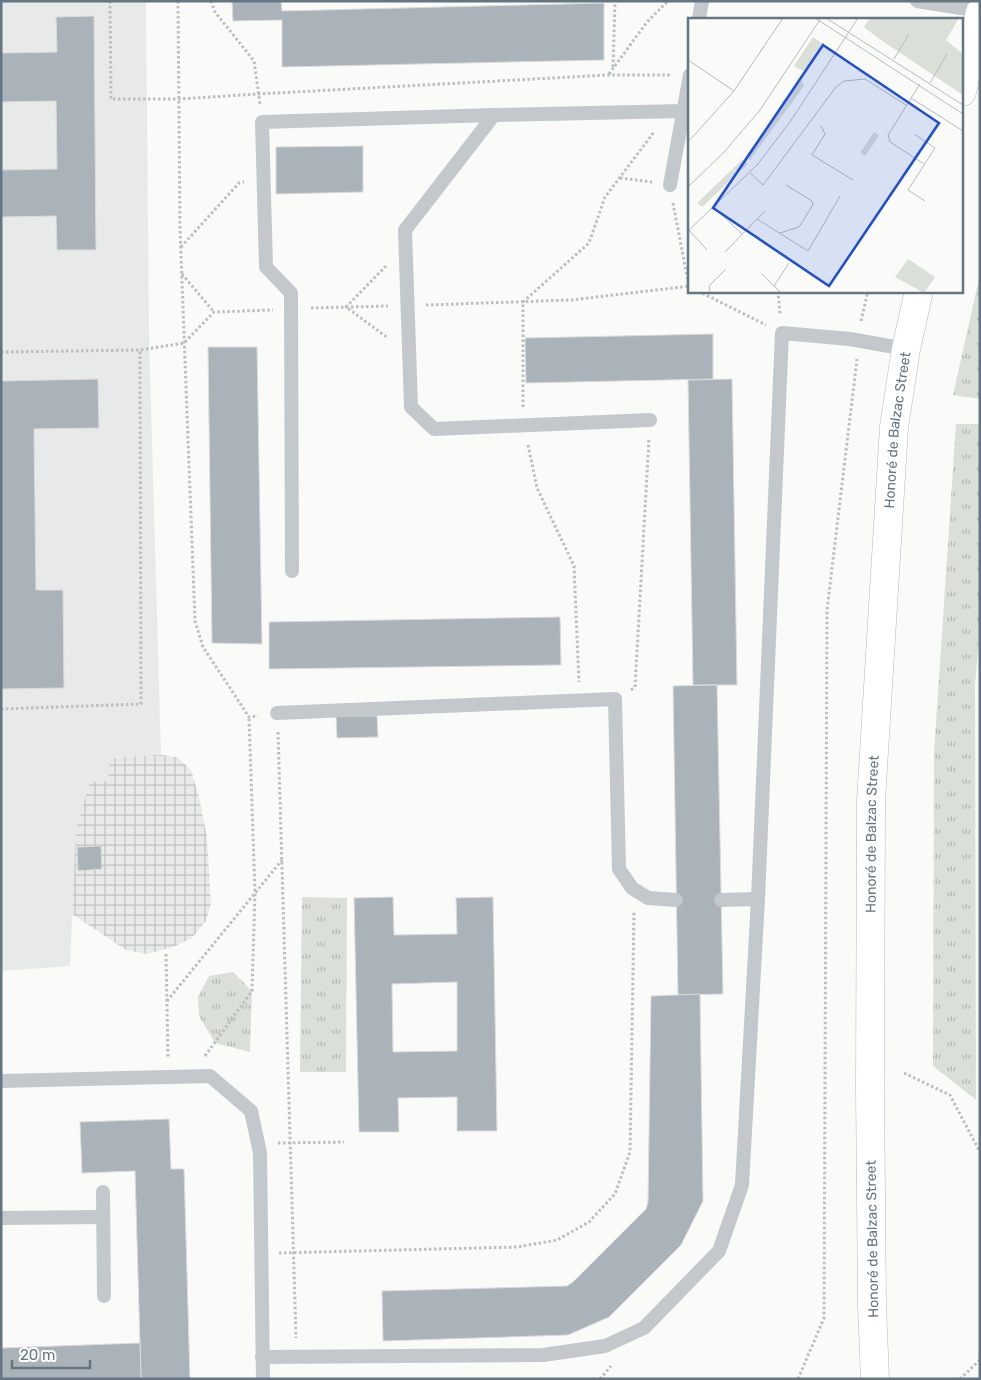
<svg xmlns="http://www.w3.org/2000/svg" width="981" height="1380" font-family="Rubik,sans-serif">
	<defs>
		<pattern id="industrial-grid" width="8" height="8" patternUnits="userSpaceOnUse" patternTransform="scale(1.25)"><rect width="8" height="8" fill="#e8e9e9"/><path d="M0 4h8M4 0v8" fill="none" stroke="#c0c1c2"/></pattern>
		<pattern id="grass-tufts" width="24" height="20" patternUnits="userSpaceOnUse" patternTransform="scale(1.25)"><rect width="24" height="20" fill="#dadfd7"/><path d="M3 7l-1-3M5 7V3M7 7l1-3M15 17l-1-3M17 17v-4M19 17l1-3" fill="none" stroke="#b4b9b4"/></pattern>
	</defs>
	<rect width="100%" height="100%" fill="#fafaf8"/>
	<path fill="#e8e9e9" d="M1,1h145l3,337 12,417 -50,3 -3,23 -32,49 -6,136 -69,5z"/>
	<path fill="url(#industrial-grid)" d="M161,755l16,2 14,13 8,27 8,40 4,67 -5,17 -14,17 -19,9 -26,7 -21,-4 -54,-36 4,-84 14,-48 18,-1 2,-23z"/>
	<g fill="url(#grass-tufts)">
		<path d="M980,274v125l-27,-4z"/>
		<path d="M956,424h24v205l-5,56 1,415 -43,-34 1,-313z"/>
		<path d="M302,897l45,1 -1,174h-46z"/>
		<path d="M233,972l19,19 -2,61 -35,-9 -16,-27 -1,-19 11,-21z"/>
	</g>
	<g fill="#aab3b9" stroke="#dcdcda" fill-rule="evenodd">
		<path d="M232,1h49l1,10 322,-8v57l-322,7v-47l-49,1z"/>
		<path d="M94,16l2,234h-39l-1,-34 -55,1v-47l56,-1 -1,-68 -55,1v-49l56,-1 -1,-35z"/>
		<path d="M363,146v46l-87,2v-47z"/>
		<path d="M713,334v45l-187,4 -1,-45z"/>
		<path d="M208,347h49l5,297 -50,-1z"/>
		<path d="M98,379l1,49 -65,1 2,161h27l1,98 -63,1v-308z"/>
		<path d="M732,379l5,306h-44l-5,-305z"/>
		<path d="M560,617l1,48 -292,4v-47z"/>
		<path d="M717,685l6,309 -45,1 -5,-309z"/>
		<path d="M336,716h41l1,21 -41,1z"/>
		<path d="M101,846l1,23 -24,2 -1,-24z"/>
		<path d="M393,897l1,38 63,-1 -1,-36 37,-1 4,234h-40v-34l-59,1 1,34h-40l-5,-234zM457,982v69l-64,1 -1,-68z"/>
		<path d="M700,994l3,207 -22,44 -72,72 -41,18 -185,6 -1,-50 185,-5 6,-4 73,-73 2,-7 3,-206z"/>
		<path d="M169,1119l2,50h13l6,210h-49l-6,-208 -53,2 -2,-51z"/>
		<path d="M140,1343l1,36h-140v-31z"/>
	</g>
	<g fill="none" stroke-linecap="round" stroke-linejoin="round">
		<defs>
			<g id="secondary">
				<path d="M962,92l18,-80"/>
				<path id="s1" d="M875,1379l-3,-74 -2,-217 1,-287 23,-374 12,-78 13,-58"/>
			</g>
		</defs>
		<use href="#secondary" stroke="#b3babf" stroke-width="29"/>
		<g stroke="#bbbfc2" stroke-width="3" stroke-dasharray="2.5 2.5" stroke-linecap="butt">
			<path d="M110,1l1,98h68l79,-5 350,-19h64"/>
			<path d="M178,1l2,228 15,392 8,26 46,70 9,-1"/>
			<path d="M211,1l4,11 39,49 6,43"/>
			<path d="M613,67l2,-66"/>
			<path d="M609,74l38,-52 21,-21"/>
			<path d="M620,178l32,4"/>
			<path d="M673,203l16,84"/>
			<path d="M181,247l58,-64 5,-1"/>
			<path d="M386,266l-40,41 42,31"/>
			<path d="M182,274l32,38"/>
			<path d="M698,291l68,34"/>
			<path d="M778,291l2,24"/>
			<path d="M426,305l145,-5 119,-14"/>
			<path d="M311,308l77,-2"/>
			<path d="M861,321l7,-30"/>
			<path d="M1,352l139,-2 44,-7 30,-31 59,-2"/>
			<path d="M523,407v-105l66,-59 16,-46 49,-65"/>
			<path d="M528,445l9,43 37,78 5,116"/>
			<path d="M631,690l4,-3 14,-248"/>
			<path d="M1,709l140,-5 -1,-354"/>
			<path d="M278,732l18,606"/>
			<path d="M166,954l2,105"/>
			<path d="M167,1001l115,-141"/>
			<path d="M205,1056l47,-65 3,-99 -6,-175"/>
			<path d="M904,1073l46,22 30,57"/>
			<path d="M278,1143l66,-1"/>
			<path d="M279,1253l238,-6 40,-7 32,-18 26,-28 15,-42 4,-241"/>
			<path d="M600,1379l11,-13"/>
			<path d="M798,1379l26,-61 3,-708 30,-251"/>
			<path d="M960,1379l20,-19"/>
		</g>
		<g stroke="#c3c8cc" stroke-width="14">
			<path d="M917,1l63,10"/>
			<path d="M699,19l3,-18"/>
			<path d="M494,115l-89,115 6,177 23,22 216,-9"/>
			<path d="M670,185l20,-110"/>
			<path d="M292,571l-1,-278 -25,-26 -4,-145 232,-7 190,-4"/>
			<path d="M277,713l338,-14 4,170 13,19 16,10 28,2"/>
			<path d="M721,900l37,-1"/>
			<path d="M1,1081l209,-5 41,35 9,42 3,226"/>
			<path d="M103,1192l1,104"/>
			<path d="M1,1218l102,-1"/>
			<path d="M262,1357l281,-2 62,-9 39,-18 75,-77 23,-66 16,-286 24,-566 68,6 56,10"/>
		</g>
		<use href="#secondary" stroke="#fff" stroke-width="28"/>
	</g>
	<g text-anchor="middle" stroke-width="5" stroke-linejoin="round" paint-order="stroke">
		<g font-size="14" fill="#657683" stroke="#fff">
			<text dy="5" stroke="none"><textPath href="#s1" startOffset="950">Honoré de Balzac Street</textPath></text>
			<text dy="5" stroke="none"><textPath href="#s1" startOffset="545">Honoré de Balzac Street</textPath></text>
			<text transform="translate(872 1239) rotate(-91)" y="5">Honoré de Balzac Street</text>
		</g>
	</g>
	<g transform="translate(688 18)">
		<rect width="275" height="275" fill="#fafaf8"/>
		<path d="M182,0h89l-13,22 17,14v41l-85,-57 -14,-11zM125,19l10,7 -18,28 -11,-6zM113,61l3,7 -54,74 -5,-3zM186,114l5,4 -14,20 -5,-3zM55,141l5,5 -46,43 -5,-4z" fill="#dadfd7"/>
		<path d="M220,241l27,18 -11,16 -29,-16z" fill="#dadfd7"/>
		<path fill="none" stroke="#b5bdc2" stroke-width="1" d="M127,0l148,96M138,0l137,87M206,41l15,-25M0,42l46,31M242,65l17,-29M232,66l-32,51 2,7 34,22M223,80l52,33M133,108l4,8 -13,21 41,25M226,116l21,14 -27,42 17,11M0,124l46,-51 49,-73M62,155l13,12 73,-98 8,-6 21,-2 41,26M0,169l37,-36 35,-41 61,-92M26,189l28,27M69,201l51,32 32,-55M1,212l18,20M0,213l69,-66 33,-43 68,-104M92,215l19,-6 14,-22 -1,-4 -26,-16M37,234l40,-41M74,256l19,19M86,268l15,-23M22,275l-1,-7 17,-17"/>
		<path fill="#1d4ed8" fill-opacity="0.15" stroke="#1d4ed8" stroke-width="2.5" d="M135,27l116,78 -110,163 -116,-78z"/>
		<rect width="275" height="275" fill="none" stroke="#657683" stroke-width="2.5"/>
	</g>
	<rect width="981" height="1380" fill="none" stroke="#657683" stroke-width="5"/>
	<path d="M12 1360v8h78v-8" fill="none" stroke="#657683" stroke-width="2.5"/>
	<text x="20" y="1360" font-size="15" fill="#657683" stroke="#ffffff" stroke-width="4" paint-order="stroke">20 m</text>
</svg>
